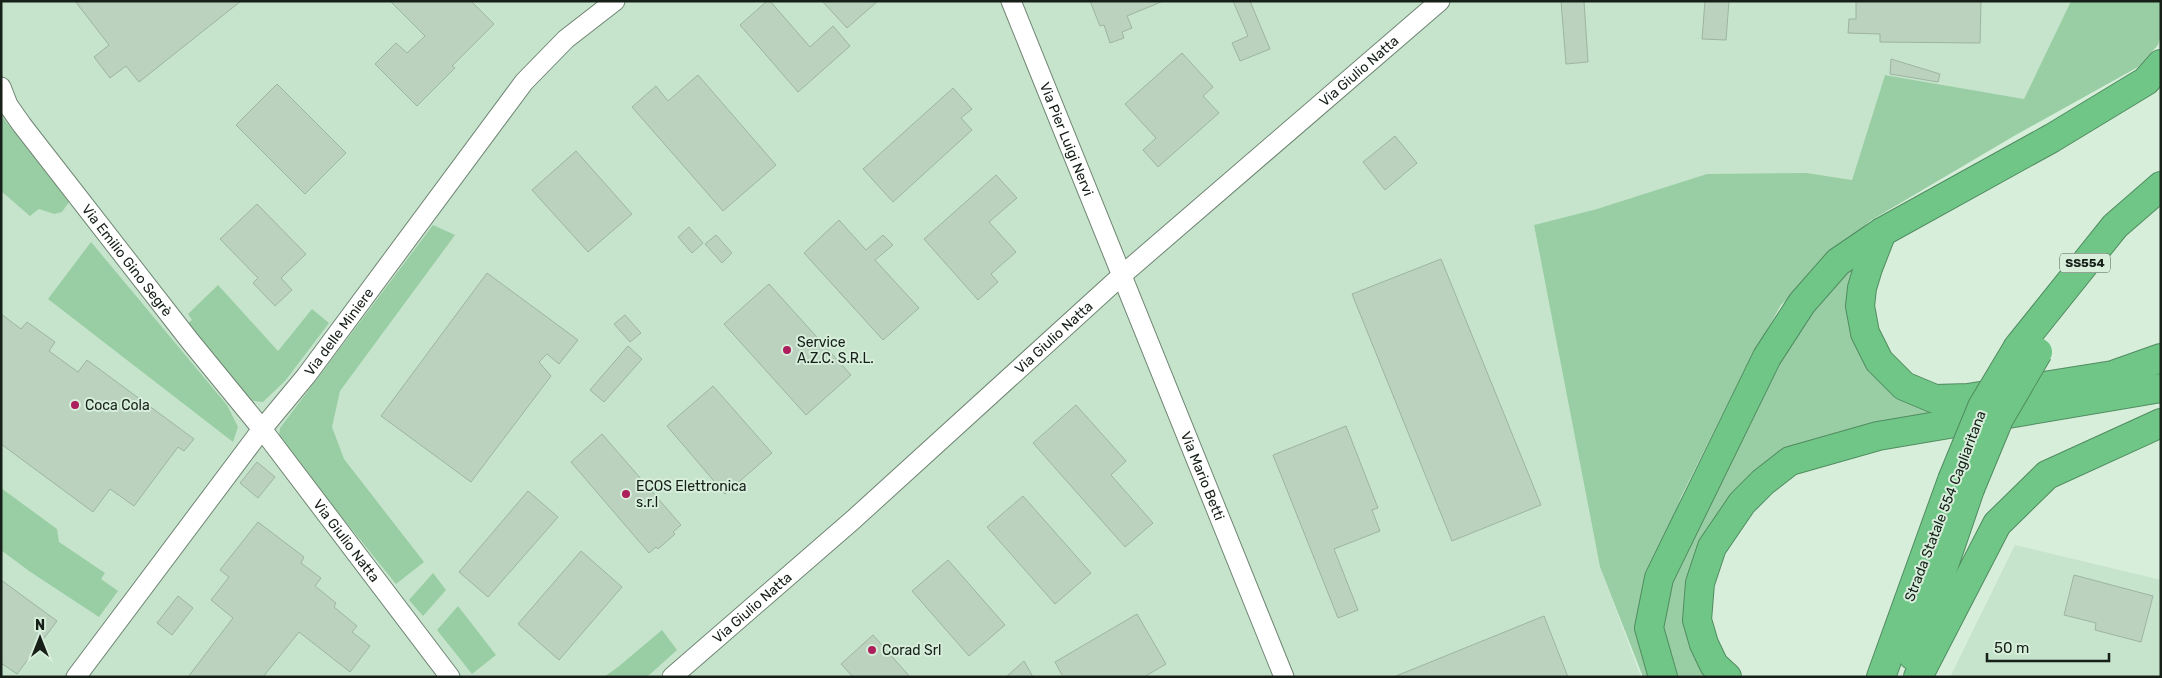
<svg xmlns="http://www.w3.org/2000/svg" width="2162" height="678" font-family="Rubik,sans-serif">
	<rect width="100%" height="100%" fill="#d7eedb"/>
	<g fill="#c6e4cc">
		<path d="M1,1h2070l-47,98 -139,-24 -33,105 -45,-7 -210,36 -63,16 66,342 41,110h-1640z"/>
		<path d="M2015,545l146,35v97h-211z"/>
	</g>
	<g fill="#99cea4">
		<path d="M2071,1h90v34l-3,10 -20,22 -124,69 -144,85 -89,84 -37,66 -63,126 -40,108 13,72h-11l-43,-110 -66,-342 63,-16 110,-35 100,-1 45,7 33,-105 139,24z"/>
		<path d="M1,115l68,87 -7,10 -8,2 -15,-5 -9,7 -29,-25z"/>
		<path d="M433,225l22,10 -115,156 -8,36 12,32 80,103 -28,22 -114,-141 -3,-7 1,-8z"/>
		<path d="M91,242l136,163 11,22 -5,15 -185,-143z"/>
		<path d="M1854,259l11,99 104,48 -209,63 -46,50 -18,36 11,122h-34l-13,-61 8,-41 110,-220z"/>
		<path d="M218,285l60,66 34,-42 17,14 -44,58 -22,21 -10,-1 -9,-7 -56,-71 4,-3 -4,-6z"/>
		<path d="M1,488l56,41 2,13 46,31 -4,6 17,12 -19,26 -70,-46 -28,-21z"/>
		<path d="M433,573l13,17 -23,26 -14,-16z"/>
		<path d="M458,606l38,49 -24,19 -35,-44z"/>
		<path d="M662,630l15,20 -30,27h-43l14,-10z"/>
	</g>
	<g fill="#bbd2bf" stroke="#9db4a1">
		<path d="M75,1h166l-102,81 -13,-16 -16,12 -16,-21 15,-12z"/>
		<path d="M390,1h81l23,23 -42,42 3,2 -38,38 -42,-42 21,-21 11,10 18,-17z"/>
		<path d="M767,1h3l40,46 23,-21 17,20 -52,46 -58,-67z"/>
		<path d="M822,1h56l-31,27z"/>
		<path d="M1090,1h71v1l-34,14 5,12 -10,4 2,6 -14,5 -6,-18 -4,1z"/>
		<path d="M1233,1h17l20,48 -30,12 -8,-18 16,-7z"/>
		<path d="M1561,1h23l4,61 -22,2z"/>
		<path d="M1705,1h24l-3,39 -24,-1z"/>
		<path d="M1856,1h125l-1,42 -100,-1v-8l-32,-1 1,-14h7z"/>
		<path d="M1182,53l31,34 -10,9 16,17 -61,54 -15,-17 13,-12 -31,-34z"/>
		<path d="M1891,59l49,15 -2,8 -48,-8z"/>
		<path d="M698,75l78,90 -53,46 -91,-104 24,-21 12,15z"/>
		<path d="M277,84l69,69 -41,41 -69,-69z"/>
		<path d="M953,88l19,21 -11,9 11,12 -79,72 -30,-33z"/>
		<path d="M1395,136l22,27 -32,27 -22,-28z"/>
		<path d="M576,151l56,63 -44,38 -56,-62z"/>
		<path d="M996,175l21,23 -28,24 27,30 -25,22 7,8 -20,18 -54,-61z"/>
		<path d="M257,204l49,50 -25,24 11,12 -17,16 -22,-23 5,-5 -38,-39z"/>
		<path d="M839,220l27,30 17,-15 10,10 -18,15 44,48 -36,32 -79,-87z"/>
		<path d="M689,227l14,16 -11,10 -14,-16z"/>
		<path d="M716,235l16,18 -10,10 -17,-19z"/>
		<path d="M1441,259l100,246 -89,36 -100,-247z"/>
		<path d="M487,273l91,67 -19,24 -12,-10 -8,8 12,14 -80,106 -90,-66z"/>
		<path d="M769,284l82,91 -45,40 -82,-91z"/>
		<path d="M1,314l20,15 6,-7 28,20 -6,9 29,21 9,-12 107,79 -10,12 -6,-4 -44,59 -24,-17 -17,23 -92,-68z"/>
		<path d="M625,315l16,18 -11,9 -16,-18z"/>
		<path d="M628,346l14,13 -38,43 -14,-12z"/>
		<path d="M713,386l59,67 -47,41 -58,-68z"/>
		<path d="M1076,405l50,56 -15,14 42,48 -28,24 -92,-104z"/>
		<path d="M1346,426l32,82 -6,2 8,21 -46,18 24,61 -20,8 -65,-163z"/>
		<path d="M602,434l79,91 -8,7 2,2 -17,15 -2,-2 -7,6 -78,-91z"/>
		<path d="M257,462l18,15 -17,21 -18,-15z"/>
		<path d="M528,491l30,26 -70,80 -29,-25z"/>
		<path d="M1023,496l68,77 -36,31 -68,-77z"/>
		<path d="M258,522l46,35 -3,6 20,15 -6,8 21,17 -2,4 23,19 -5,6 18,14 -20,26 -51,-40 -36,45h-75l45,-59 -22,-18 18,-23 -9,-7z"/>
		<path d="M581,551l41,36 -63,73 -41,-36z"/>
		<path d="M948,560l57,65 -36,31 -57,-65z"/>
		<path d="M2074,575l79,21 -12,46 -46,-12 1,-7 -32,-8z"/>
		<path d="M1,580l56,41 -40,53 -16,-11z"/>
		<path d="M178,596l15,12 -21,27 -15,-12z"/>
		<path d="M1137,614l29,50 -22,13h-81l-8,-15z"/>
		<path d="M1544,616l24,61h-172v-1z"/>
		<path d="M873,635l37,42h-57l-12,-13z"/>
		<path d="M1024,661l9,16h-27z"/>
	</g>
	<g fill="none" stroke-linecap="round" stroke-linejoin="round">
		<defs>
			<g id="minor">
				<path id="s1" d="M1011,1l273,676"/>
				<path id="s2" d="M1,87l7,18 14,20 168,216 72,88 188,248"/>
				<path id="s3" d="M76,677l186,-248 44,-53 218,-294 42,-43 49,-38"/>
				<path id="s4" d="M672,677l182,-158 267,-243 319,-275"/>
			</g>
			<g id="highway">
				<path d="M1882,232l-14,36 -6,20 -2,18 5,27 14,28 25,25 31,13 33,-1 145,-23 48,-17"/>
				<path d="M2018,347l97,-121 46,-40"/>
				<path d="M1913,656l57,-167"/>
				<path d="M1663,677l-14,-49 10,-50 108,-221 35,-54 36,-41 44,-30 170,-94 94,-57 15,-17"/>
				<path d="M1727,677l-13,-12 -10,-21 -7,-24 3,-37 12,-36 30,-44 21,-21 27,-21 88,-25 283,-48"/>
				<path d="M1881,677l71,-197"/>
				<path d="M1918,677l79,-153 50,-49 114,-52"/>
			</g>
		</defs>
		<use href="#minor" stroke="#6f8573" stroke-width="21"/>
		<use href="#highway" stroke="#508c60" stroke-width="30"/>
		<use href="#minor" stroke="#fff" stroke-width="19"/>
		<use href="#highway" stroke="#70c686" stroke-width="28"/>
		<defs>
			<g id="highway-bridge">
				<path d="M1952,480l30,-73 36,-60"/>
				<path d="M1970,489l29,-70 39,-67"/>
			</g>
		</defs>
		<use href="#highway-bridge" stroke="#508c60" stroke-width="30" stroke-linecap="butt"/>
		<use href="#highway-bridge" stroke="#70c686" stroke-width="28"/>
	</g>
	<g fill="#ac1f5c" stroke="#d7eedb" stroke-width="2">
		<circle cx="787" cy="350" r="5"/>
		<circle cx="75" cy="405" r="5"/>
		<circle cx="626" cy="494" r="5"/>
		<circle cx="872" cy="650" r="5"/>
	</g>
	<g text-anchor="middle" stroke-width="4" stroke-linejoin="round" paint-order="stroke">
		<rect fill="#d7eedb" stroke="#505d52" stroke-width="1" x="2060" y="253.5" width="50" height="19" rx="4"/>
		<g font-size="12" font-weight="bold" fill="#161f18">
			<text x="2085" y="267">SS554</text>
		</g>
		<g font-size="14" fill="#161f18" stroke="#d7eedb">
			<text dy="5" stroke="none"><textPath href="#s4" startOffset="916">Via Giulio Natta</textPath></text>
			<text dy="5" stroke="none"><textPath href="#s1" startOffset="149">Via Pier Luigi Nervi</textPath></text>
			<text dy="5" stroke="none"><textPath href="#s2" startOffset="215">Via Emilio Gino Segrè</textPath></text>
			<text dy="5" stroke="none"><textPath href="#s3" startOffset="434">Via delle Miniere</textPath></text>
			<text dy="5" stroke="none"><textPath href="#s4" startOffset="511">Via Giulio Natta</textPath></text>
			<text dy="5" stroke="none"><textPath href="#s1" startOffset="512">Via Mario Betti</textPath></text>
			<text transform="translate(1945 506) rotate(-69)" y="5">Strada Statale 554 Cagliaritana</text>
			<text dy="5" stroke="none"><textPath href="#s2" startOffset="571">Via Giulio Natta</textPath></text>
			<text dy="5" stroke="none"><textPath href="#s4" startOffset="106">Via Giulio Natta</textPath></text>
		</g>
		<g font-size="14" fill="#161f18" stroke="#d7eedb" text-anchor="start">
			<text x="797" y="347">Service<tspan x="797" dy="16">A.Z.C. S.R.L.</tspan></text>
			<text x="85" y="410">Coca Cola</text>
			<text x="636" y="491">ECOS Elettronica<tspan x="636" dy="16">s.r.l</tspan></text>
			<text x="882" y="655">Corad Srl</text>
		</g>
	</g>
	<rect width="2162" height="678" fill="none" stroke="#161f18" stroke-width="5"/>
	<g transform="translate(40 638)" stroke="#d7eedb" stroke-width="4" paint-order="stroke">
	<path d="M0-4L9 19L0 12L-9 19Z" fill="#161f18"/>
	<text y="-8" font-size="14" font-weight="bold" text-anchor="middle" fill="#161f18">N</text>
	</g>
	<path d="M1987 653v8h122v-8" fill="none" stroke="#161f18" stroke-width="2.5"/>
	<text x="1994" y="653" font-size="15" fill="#161f18" stroke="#d7eedb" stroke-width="4" paint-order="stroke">50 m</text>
</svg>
